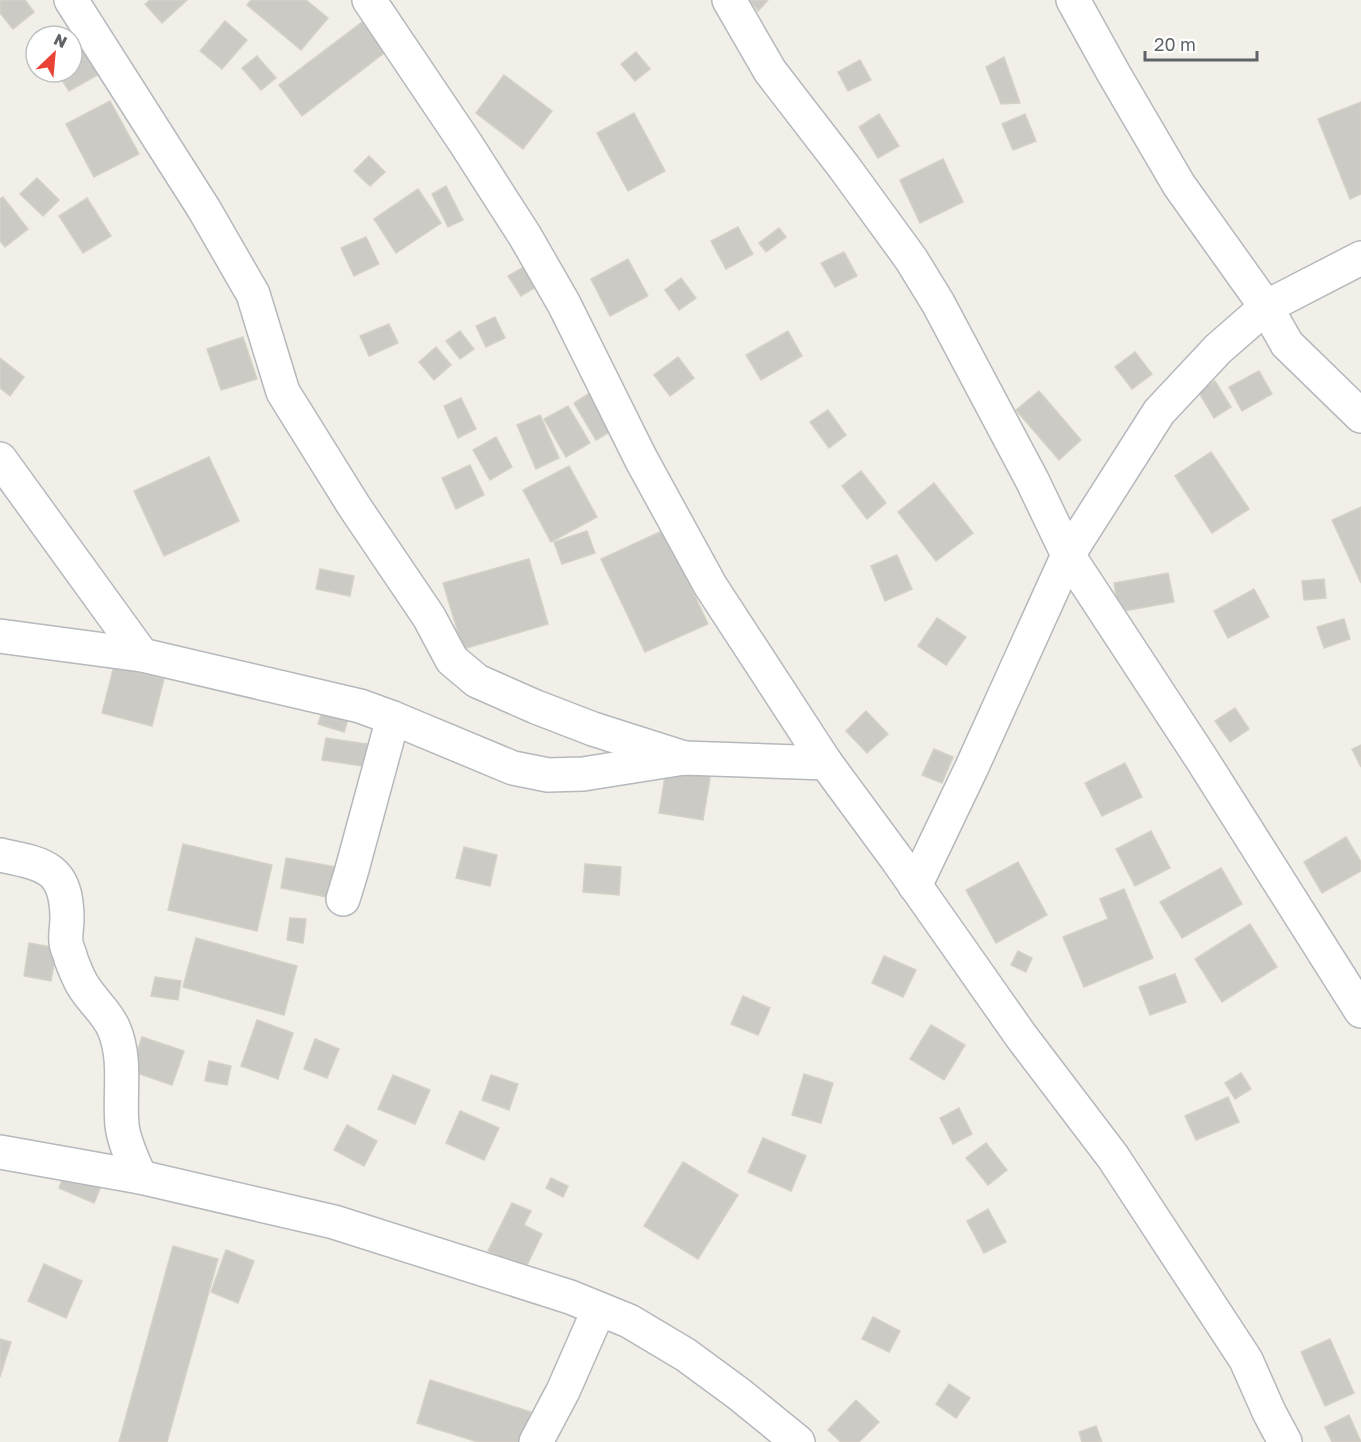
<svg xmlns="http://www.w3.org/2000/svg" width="1361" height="1442" font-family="'Golos Text',sans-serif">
	<rect width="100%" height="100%" fill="#f1efe8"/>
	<g fill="#cccac5" stroke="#d6d1c6" stroke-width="1.5">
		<path d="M0,0h25l9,12 -21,17 -13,-16z"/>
		<path d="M150,0h37l-25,23 -17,-19z"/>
		<path d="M251,0h55l22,18 -27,32 -54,-45z"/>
		<path d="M750,0h18l-10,11z"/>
		<path d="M374,13l23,30 -95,73 -23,-31z"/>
		<path d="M225,21l22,19 -25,29 -22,-18z"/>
		<path d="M88,46l15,26 -34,19 -12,-19h15v-17z"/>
		<path d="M636,52l14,17 -15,12 -14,-17z"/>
		<path d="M257,56l19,22 -15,12 -19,-22z"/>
		<path d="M1004,57l16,46 -19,1 -15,-37z"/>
		<path d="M860,60l11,20 -23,11 -10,-19z"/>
		<path d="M504,75l48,36 -29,38 -47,-36z"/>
		<path d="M110,101l29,53 -45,23 -28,-53z"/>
		<path d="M1361,102v92l-11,5 -32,-80z"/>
		<path d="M634,113l31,58 -37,20 -31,-58z"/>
		<path d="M879,114l20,32 -21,12 -19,-31z"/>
		<path d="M1025,114l11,27 -23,9 -11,-26z"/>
		<path d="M369,156l16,16 -15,14 -16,-15z"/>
		<path d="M943,159l20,43 -43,21 -20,-43z"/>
		<path d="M37,178l22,22 -16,16 -23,-22z"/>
		<path d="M446,186l17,34 -15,7 -16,-33z"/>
		<path d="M418,189l23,34 -45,30 -22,-34z"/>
		<path d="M3,197l25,32 -23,18 -5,-6v-42z"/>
		<path d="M87,198l24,38 -28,17 -24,-37z"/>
		<path d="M738,227l15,27 -27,15 -15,-28z"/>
		<path d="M779,228l7,9 -20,15 -7,-9z"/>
		<path d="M366,237l13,27 -25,12 -13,-28z"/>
		<path d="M844,252l13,24 -22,11 -14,-24z"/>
		<path d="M628,259l20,37 -38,20 -19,-37z"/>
		<path d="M529,264l12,20 -20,12 -13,-20z"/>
		<path d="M681,278l15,20 -17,12 -14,-20z"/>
		<path d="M495,317l10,21 -19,9 -10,-21z"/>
		<path d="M389,324l9,19 -29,13 -9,-20z"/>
		<path d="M460,331l14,18 -14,10 -14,-18z"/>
		<path d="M788,331l14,25 -41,24 -15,-25z"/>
		<path d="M243,337l14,42 -36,11 -14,-41z"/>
		<path d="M436,347l15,18 -17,15 -15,-18z"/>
		<path d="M1135,352l17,22 -20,15 -17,-22z"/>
		<path d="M678,357l16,21 -24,18 -16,-21z"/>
		<path d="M0,358l24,19 -14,19 -10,-8z"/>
		<path d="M1259,371l13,23 -30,17 -13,-24z"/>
		<path d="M1215,381l16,26 -17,11 -16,-27z"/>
		<path d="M596,389l22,38 -22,13 -22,-37z"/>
		<path d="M1039,391l42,49 -22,20 -43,-50z"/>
		<path d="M461,398l15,31 -18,9 -14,-32z"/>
		<path d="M568,406l22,37 -24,14 -22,-38z"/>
		<path d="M828,410l18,25 -17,13 -19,-26z"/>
		<path d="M540,415l19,43 -23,11 -19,-44z"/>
		<path d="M496,437l16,30 -22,13 -17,-30z"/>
		<path d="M1211,452l38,57 -37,24 -37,-57z"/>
		<path d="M209,457l30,64 -75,35 -30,-65z"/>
		<path d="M470,465l14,30 -28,14 -14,-31z"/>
		<path d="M569,466l28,51 -46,25 -28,-52z"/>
		<path d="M861,471l25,32 -19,16 -25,-33z"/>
		<path d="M934,483l39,50 -37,28 -38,-49z"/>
		<path d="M1361,507v76l-29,-63z"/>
		<path d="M664,530l44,94 -63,28 -44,-93z"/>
		<path d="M587,531l8,22 -33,11 -8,-22z"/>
		<path d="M897,555l15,34 -27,12 -14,-35z"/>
		<path d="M529,559l19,65 -85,25 -20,-66z"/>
		<path d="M320,569l34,7 -4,20 -34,-7z"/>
		<path d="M1168,573l6,29 -55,10 -5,-29z"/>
		<path d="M1324,579l2,19 -22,2 -2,-19z"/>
		<path d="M1254,589l15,28 -41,21 -14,-27z"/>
		<path d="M937,618l29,19 -20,28 -28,-19z"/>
		<path d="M1344,619l6,20 -26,9 -7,-21z"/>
		<path d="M114,666l50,13 -12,47 -50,-13z"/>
		<path d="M325,703l26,8 -7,21 -26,-8z"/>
		<path d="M1235,708l14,21 -19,13 -15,-21z"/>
		<path d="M866,711l22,23 -21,19 -21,-22z"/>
		<path d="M326,738l47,7 -4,22 -47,-7z"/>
		<path d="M1361,745v22l-9,-18z"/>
		<path d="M934,749l19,8 -11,26 -20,-8z"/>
		<path d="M1125,763l17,34 -40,19 -17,-33z"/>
		<path d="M667,764l44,8 -8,48 -44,-7z"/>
		<path d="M1151,831l19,37 -35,18 -19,-37z"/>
		<path d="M1346,837l15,25v9l-39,22 -18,-31z"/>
		<path d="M183,844l89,21 -15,66 -89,-21z"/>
		<path d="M464,847l33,8 -7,31 -34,-8z"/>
		<path d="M286,858l51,9 -5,31 -51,-10z"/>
		<path d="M1018,862l29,53 -51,28 -30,-53z"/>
		<path d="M585,864l36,3 -2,28 -36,-3z"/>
		<path d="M1221,868l21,36 -60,34 -22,-36z"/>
		<path d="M1124,889l29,69 -69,29 -21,-50 45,-18 -8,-20z"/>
		<path d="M290,918l16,1 -3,24 -16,-3z"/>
		<path d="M1250,924l27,43 -55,35 -27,-43z"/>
		<path d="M196,938l101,28 -13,49 -101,-28z"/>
		<path d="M29,943l28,5 -6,33 -27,-5z"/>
		<path d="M1018,951l14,7 -6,14 -15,-7z"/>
		<path d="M884,956l32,14 -13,27 -31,-14z"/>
		<path d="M1175,974l11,28 -36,13 -11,-28z"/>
		<path d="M155,977l26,4 -3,19 -27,-4z"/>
		<path d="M743,996l27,12 -12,27 -27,-11z"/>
		<path d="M257,1020l36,13 -15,46 -37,-13z"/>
		<path d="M931,1025l34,20 -21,35 -34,-21z"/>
		<path d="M142,1037l42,14 -12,34 -41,-14z"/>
		<path d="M315,1039l24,10 -12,29 -23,-9z"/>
		<path d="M209,1061l22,5 -4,19 -22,-4z"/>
		<path d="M1241,1073l10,16 -16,10 -10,-16z"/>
		<path d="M804,1074l29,9 -12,40 -29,-8z"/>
		<path d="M393,1075l37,15 -15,34 -37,-15z"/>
		<path d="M491,1075l27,9 -9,26 -27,-10z"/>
		<path d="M1228,1097l11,25 -43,18 -11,-24z"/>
		<path d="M959,1108l13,26 -19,10 -13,-26z"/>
		<path d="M460,1111l39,17 -15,32 -38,-17z"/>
		<path d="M347,1125l30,16 -13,25 -30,-16z"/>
		<path d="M763,1138l43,18 -15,35 -43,-19z"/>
		<path d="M986,1143l21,27 -19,15 -22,-27z"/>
		<path d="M683,1162l55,33 -40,64 -54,-33z"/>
		<path d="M66,1170l36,14 -8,19 -35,-15z"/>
		<path d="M551,1178l17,8 -5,11 -17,-9z"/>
		<path d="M512,1203l19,8 -7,14 18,9 -17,35 -37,-18z"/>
		<path d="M988,1209l18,33 -22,11 -17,-32z"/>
		<path d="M173,1246l45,13 -51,183h-48z"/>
		<path d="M226,1250l28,11 -16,42 -27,-11z"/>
		<path d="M44,1264l38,17 -16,37 -38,-17z"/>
		<path d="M873,1317l27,14 -11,21 -27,-13z"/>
		<path d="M0,1339l11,3 -11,35z"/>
		<path d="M1330,1339l24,54 -29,13 -24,-54z"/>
		<path d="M430,1380l101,32 -9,30h-44l-61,-19z"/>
		<path d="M949,1384l21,14 -14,20 -20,-14z"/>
		<path d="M856,1400l23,22 -20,20h-18l-13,-12z"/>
		<path d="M1349,1415l12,27h-29l-7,-15z"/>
		<path d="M1096,1426l6,16h-20l-3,-10z"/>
	</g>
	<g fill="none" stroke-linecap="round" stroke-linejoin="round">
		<defs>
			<g id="minor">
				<path d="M71,0l133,209 49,85 30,98 71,114 75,111 23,43 25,21 59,26 57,22 91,29"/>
				<path d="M369,0l97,144 59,92 39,68 77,155 69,126 116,178 70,95 125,178 92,121 133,203 23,52 16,30"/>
				<path d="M729,0l41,71 74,96 67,92 27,44 94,177 36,75 133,203 160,253"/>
				<path d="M1073,0l41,74 65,111 87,122 21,37 74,72"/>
				<path d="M0,459l142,196"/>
				<path d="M0,636l142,19 218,51 33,12 120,50 35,7 35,-1 101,-16 142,5"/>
				<path d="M0,855c44,9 67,12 67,64 0,7 -2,15 -1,23 0,5 4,11 5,17 3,8 7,18 11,25 9,16 25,28 32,45 13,31 5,65 8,96 2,18 11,35 18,52"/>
				<path d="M915,886l56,-117 97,-214 91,-143 59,-63 48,-42 95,-49"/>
				<path d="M343,899l8,-26 42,-155"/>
				<path d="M0,1152l140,25 194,45 236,75 59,24 57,34 53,39 59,48"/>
				<path d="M536,1442l27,-51 36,-82"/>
			</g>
		</defs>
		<use href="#minor" stroke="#b5b8bc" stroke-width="36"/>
		<use href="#minor" stroke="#fff" stroke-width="33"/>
	</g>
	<g transform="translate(54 54) rotate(26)"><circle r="28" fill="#ffffff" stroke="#bfc1c3" stroke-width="1.5"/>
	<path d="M0-4.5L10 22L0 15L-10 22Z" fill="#ea4335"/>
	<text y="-9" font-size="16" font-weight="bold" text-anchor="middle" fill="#5f6368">N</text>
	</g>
	<path d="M1145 51v9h112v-9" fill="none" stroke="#5f6368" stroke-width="3"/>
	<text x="1154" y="51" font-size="18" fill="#5f6368" stroke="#ffffff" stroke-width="4.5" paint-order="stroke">20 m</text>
</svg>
